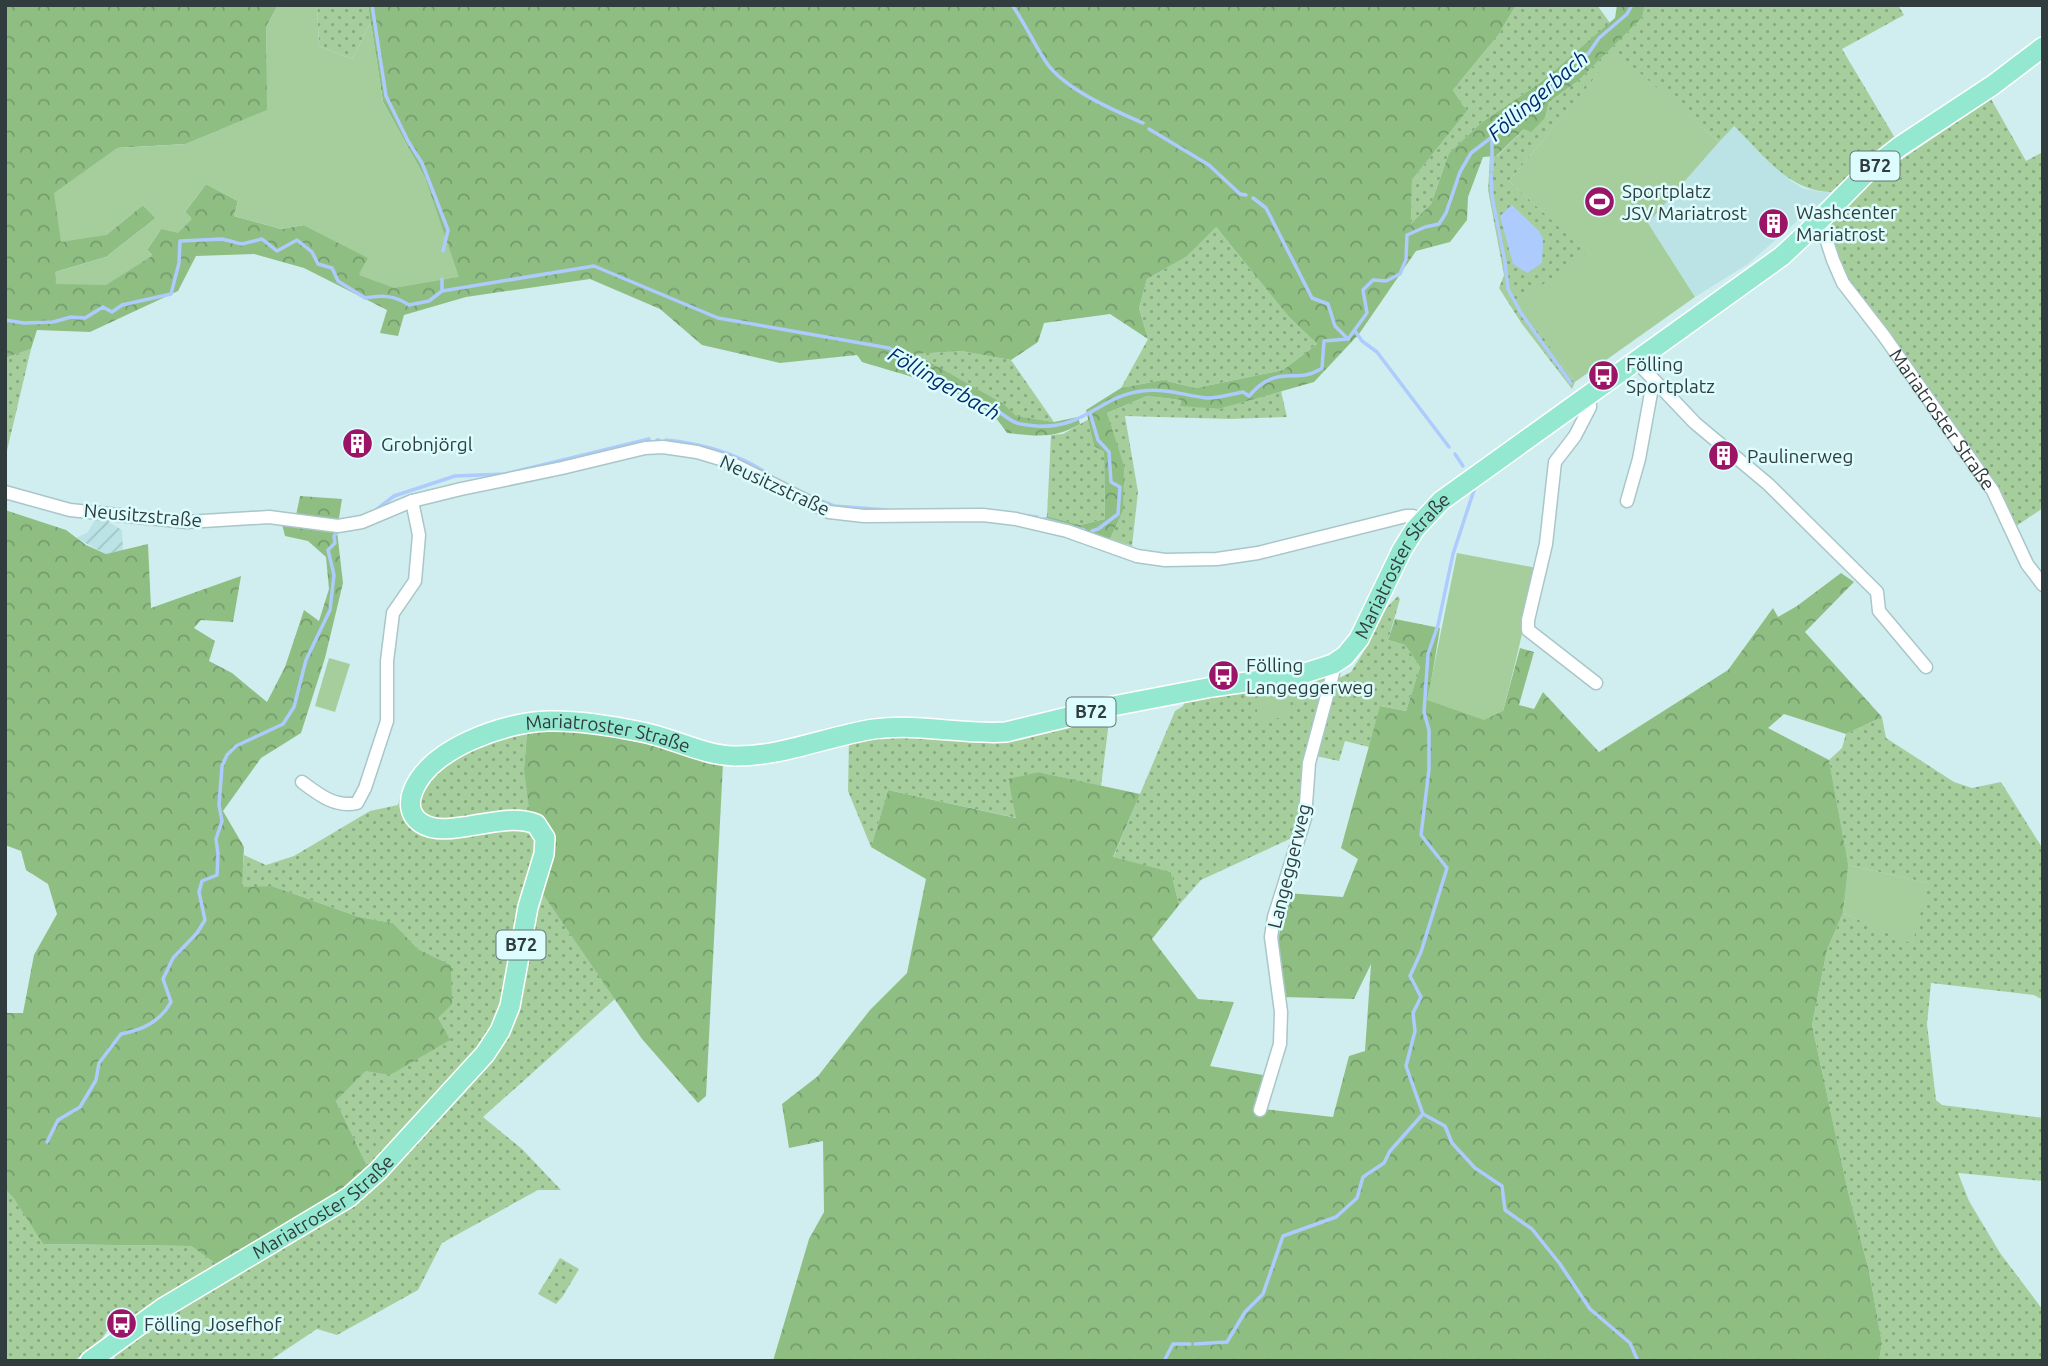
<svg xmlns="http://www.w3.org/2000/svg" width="2048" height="1366" font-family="Ubuntu,sans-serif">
	<defs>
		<pattern id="industrial-furrows" width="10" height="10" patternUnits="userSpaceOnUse" patternTransform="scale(1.75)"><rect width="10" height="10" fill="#bbe3e5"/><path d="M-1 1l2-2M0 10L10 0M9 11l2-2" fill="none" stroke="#a1c4c5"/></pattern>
		<pattern id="grass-dots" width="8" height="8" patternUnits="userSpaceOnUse" patternTransform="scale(1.75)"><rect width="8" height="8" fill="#a6ce9d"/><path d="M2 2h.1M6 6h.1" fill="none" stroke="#88a881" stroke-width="1.8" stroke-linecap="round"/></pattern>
		<pattern id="forest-crowns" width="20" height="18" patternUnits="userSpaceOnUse" patternTransform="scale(1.75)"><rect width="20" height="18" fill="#8fbe83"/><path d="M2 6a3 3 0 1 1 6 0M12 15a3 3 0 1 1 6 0" fill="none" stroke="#759c6c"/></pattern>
	</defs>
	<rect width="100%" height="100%" fill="#d0eef0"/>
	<path fill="#bbe3e5" d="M1733,125l57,55 12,8 20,4h13l-39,30 -48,42 -53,33 -47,-74z"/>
	<path fill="url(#industrial-furrows)" d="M96,518h6l20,12 1,20 -17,4 -30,-16 12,-6z"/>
	<g fill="url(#grass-dots)">
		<path d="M317,5h51l3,17 -19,37 -33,-13z"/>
		<path d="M1516,5h81l13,18 -69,59 -59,40 -33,31 -18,51 -20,21 1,-45 55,-69 -14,-21 46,-56z"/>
		<path d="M1645,5h253l6,10 -62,34 53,89 -26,20 -38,34c-42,0 -69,-39 -97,-66l-15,16 -103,-89 -107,128 79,72 -69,49 56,80 -3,7 -50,-65 -23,-36 5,-13 -16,-85 2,-34h7l27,-27 21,-11 4,-16 29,-21 64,-63z"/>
		<path d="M1991,99l35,62 17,-9v356l-37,25 -21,-44 -155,-217 -8,-39 35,-42 23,-17z"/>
		<path d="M1215,226l73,90 29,28 -34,26 -87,18 -34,-8 -41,8 27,-49 -9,-31 8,-29 39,-22z"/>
		<path d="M31,349l-26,110v-101z"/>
		<path d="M961,351l50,9 43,62 -39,-6 -11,-12 -91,-50z"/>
		<path d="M1281,391l6,26 -57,2 -105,-3 13,76 -6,54 -22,-7 13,-28 -16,-98 40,-17 34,4 -1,5 39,4z"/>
		<path d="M1089,419l5,27 10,6 1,67 -25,6 -33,-9 4,-81 12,-1z"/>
		<path d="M1398,596l2,3 -12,41 17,5 15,22 -14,44 -25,-5 -12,41 -24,-6 -6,20 -32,-7 -5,56 -8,27 -93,43 -22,25 -8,-33 -58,-14 62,-147 8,-5 3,-7 105,-16 29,-7 19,2 12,-6 13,-21 23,-44z"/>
		<path d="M1110,713l-9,73 -63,-14 -30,8 9,38 -129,-28 -17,57 -23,-56 1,-52z"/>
		<path d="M522,717l5,15 -3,37 25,60 -7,64 73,106 -132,118 39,32 39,41h-23l-96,53 -24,47 -81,45 -20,-6 -48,32h-153l-4,-9 114,-73 143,-109 -33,-69 30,-30 72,-53 13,-53 -33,-16 -25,-26 -34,-6 -87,-31 -31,2 3,-33 22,10 28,-9 76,-45 28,-6c8,-32 35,-59 65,-72 18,-8 40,-11 59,-16z"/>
		<path d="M1882,717l4,21 68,44 18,6 29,-6 42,67v151l-9,-5 -103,-12 -4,41 9,76 6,5 101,13v63l-85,-8 11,28 31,52 43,57v51h-164l3,-18 -13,-72 -22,-84 -35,-162 15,-75 16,-37 69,30 16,-60 -80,-18 -19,-105 13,-12 4,-14z"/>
		<path d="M5,1189l8,7 30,48 148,2 28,20 -74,46 -18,5 -20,14 -7,11 -25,18 -70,1z"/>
		<path d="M560,1258l19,11 -16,27 -7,8 -18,-10z"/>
	</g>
	<g fill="url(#forest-crowns)">
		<path d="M5,5h273l-12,22 2,83 -82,34 -69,4 -11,87 37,-30 13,13 -50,39 -51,15 97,-17 -5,-5 14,-21 30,-11 -6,-6 21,-28 32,17 -4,15 47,13 23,-4 65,33 -10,16 67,-94 -43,-78 -15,-97h1148l-17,29 -46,56 14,21 -55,69 -1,44 20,-20 18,-51 33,-31 59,-40 74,-64 2,-13h28l-3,13 -64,63 -29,21 -4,16 -14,14 -7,-3 -28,27 -13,1 -15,40 -1,23 -17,22 -34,9 -57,83 -45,48 -95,27 -39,-3 1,-6 -34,-4 -40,17 17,53 -1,45 -13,28 -67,-18 4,-5 33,9 25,-6 -1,-67 -10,-6 -8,-36 35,-22 41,-8 34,8 87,-18 34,-26 -29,-28 -72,-89 -30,30 -39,22 -8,29 9,31 -38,-25 -66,9 -6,19 -27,18 -50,-9 -46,3 89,50 12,12 38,6 24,-5 2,7c-25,15 -44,12 -73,9 -5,-7 -11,-16 -18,-21 -36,-26 -85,-37 -127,-50l-5,-7 -77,8 -78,-18 -42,-36 -70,-30 -124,18 -62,18 -6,21 -18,-3 7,-23 -83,-42 -50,-14 -58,2 -18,35 -88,41 -53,-2 -6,19 -26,9z"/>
		<path d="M300,496l42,3 -5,32 6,52 -18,75 -24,75 -40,25 -38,53 21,36 -2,40 30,-1 87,31 34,6 25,26 33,16 1,39 -14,14 12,22 -60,35 -24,-4 -30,30 33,69c-11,10 -21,7 -27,25l-123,71 -28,-20 -148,-2 -30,-47 -8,-8v-176h18l11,-58 23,-41 -9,-30 -22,-14 -5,-19 -16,-6v-335l61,20 20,15 20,9 42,-10 3,64 90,-32 -8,46 -32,-2 -7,8 21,13 -6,20 23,12 35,29 18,-35 19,-57 15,11 10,-32 -3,-32 -18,-16 -23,-5 -3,-12 12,1z"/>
		<path d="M1841,573l13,9 -49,50 77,85 -36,17 -62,-20 -16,14 61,32 20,109 -6,44 -16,37 -15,75 35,162 22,84 13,72 -3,18h-1106l36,-122 15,-27 -1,-71 -34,7 -7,-44 36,-28 52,-66 37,-37 19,-94 -55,-32 17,-57 128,28 -8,-39 30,-7 102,22 -27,63 58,15 8,33 -27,34 46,60 36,3 -24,64 53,9 -8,33 78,9 16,-61 16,-5 6,-87 -17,35 -71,-2 -6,-49 9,-55 57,4 15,-38 -17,-11 39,-142 26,5 14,-44 -15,-22 -17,-5 7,-21 45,9 -12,72 75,11 17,-63 14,4 -15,53 15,4 9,-17 56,60 129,-82 45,-62 5,9 19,-11z"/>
		<path d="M564,728l52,8 107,27 -17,333 -8,7 -56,-64 -100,-146 8,-32 -20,-45 -6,-47 3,-37z"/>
	</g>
	<g fill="#a6ce9d">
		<path d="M278,5h39l2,41 33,13 19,-37 12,80 43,78 33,97 -65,11 -35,-13 9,-17 -64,-33 -23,4 -47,-13 4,-15 -32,-17 -21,28 7,7 -14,14 -17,-4 -14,21 5,6 -46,29 -50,-1 -1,-12 51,-15 50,-39 -13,-13 -37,30 -45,7 -7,-49 63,-45 69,-4 81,-34 -1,-83z"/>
		<path d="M1616,52l103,90 -71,81 47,74 -120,85 -57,-80 69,-49 -78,-72z"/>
		<path d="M1457,553l80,15c-11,48 -21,95 -34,143l-19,9 -57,-20z"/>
		<path d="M329,658l21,6 -15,48 -20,-6z"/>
		<path d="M1291,683l-1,34 -33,3v-32z"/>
		<path d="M1848,865l81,18 -17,61 -69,-31z"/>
	</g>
	<path fill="#adcbfd" d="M1512,205l27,26 4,8 -1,24 -15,10 -14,-9 -13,-48z"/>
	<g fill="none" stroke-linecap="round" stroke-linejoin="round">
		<g stroke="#adcbfd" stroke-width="3.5">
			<path d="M372,5l14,91 22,45 14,22 26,67 -5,21"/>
			<path d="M1012,5c13,18 22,39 34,57 18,27 67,48 97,61"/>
			<path d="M1149,129l60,36 31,29 6,1"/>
			<path d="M1492,170v-33"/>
			<path d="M1491,174l1,22 13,66 3,27 13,24 50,70"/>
			<path d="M1253,198l13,10 46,90 16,6 7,22 13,13"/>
			<path d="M442,291v-12"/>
			<path d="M5,320l19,3 29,-1 18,-5 14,1 18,-11 9,5 10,-7 49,-11 8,-31 1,-22 42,-2 20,5 20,-5 15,12 20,-11 15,12 6,12 14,4 6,13 27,17c17,-3 29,-3 44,7l20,-4 13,-10 152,-25 124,52 171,30 109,63c17,13 18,13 39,15 48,3 63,-30 105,-35 23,-3 42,4 64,7 11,1 25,-4 37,-6l6,4c29,-34 47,-10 73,-28l2,-27 24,-2 19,-26 -4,-23 10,-10 13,1 14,-7 6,-15 1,-24 18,-8 14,-3 7,-11 14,-41 11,-19 60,-46 31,-28 16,-23 10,-2 11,-16 28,-24 5,-9"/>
			<path d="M1355,331l7,10 15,11 72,95"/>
			<path d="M1090,413l8,27 11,12 2,30 9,5 -2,27 -20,15 -6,2"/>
			<path d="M657,440h2"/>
			<path d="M666,440c38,4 75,14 106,37"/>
			<path d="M1455,454l8,12"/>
			<path d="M1475,487l-22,67 -15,71 -10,29 -4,58 5,18v39l-8,66 26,33 -26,84 -11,24 11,21 -8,16 2,18 -9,35 17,48 22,12 7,17 23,25 27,18 3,24 27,19 28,35 30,45 40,34 8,18"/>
			<path d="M816,499l18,7 53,4"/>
			<path d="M376,510l18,-14 61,-20 50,-2 144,-35"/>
			<path d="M1028,516l9,1"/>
			<path d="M1044,519l40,11"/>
			<path d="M47,1142l11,-22 22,-13 16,-27 3,-17 22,-29c21,-4 39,-12 50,-32l-8,-23 10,-21 24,-25 8,-13 -6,-28 3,-11 15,-6 1,-21 -2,-15 6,-18 -3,-16 3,-39 5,-11 9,-9 47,-22 11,-17 12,-47 24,-50 4,-35 -6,-25 7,-7 -1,-7 4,-5"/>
			<path d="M1195,1344l32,-2 18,-30 18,-18 20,-58 53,-19 21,-19 6,-21 21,-14 6,-12 33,-37"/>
			<path d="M1164,1361l9,-17h17"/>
		</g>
		<defs>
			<g id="street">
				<path id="s1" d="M1820,220l13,40 10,23 41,53 109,155 34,73 16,21"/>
				<path d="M1635,360l60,63 73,61 109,108 2,19 47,56"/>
				<path d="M1589,394l1,13 -15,29 -20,26 -9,82 -18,76v10l68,53"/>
				<path d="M5,492l65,18 117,12 82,-5 69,9 24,-4 50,-21 49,-12 101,-21 83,-20 18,-1 34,5 30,9 102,51 35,4 119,-1 33,4 51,12 70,25 28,4 52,-1 41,-6 148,-37h7l8,6"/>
				<path d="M1627,501l12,-42 14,-77"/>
				<path d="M302,782c16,12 33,26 55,21l8,-15 22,-67v-60l6,-48 22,-32 4,-46 -7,-34"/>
				<path d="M1260,1110l20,-66 1,-32 -10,-75 3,-20 31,-99 4,-55 24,-90v-9"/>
			</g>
			<g id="primary">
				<path id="s2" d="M90,1361l73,-53 186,-111 29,-26 107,-117 15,-23 10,-25 18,-99 16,-53 1,-16 -9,-14c-35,-14 -88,17 -115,-1 -11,-7 -13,-20 -8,-32 17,-43 92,-69 135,-70 30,-1 65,5 94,11 31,6 60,23 92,24 47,1 94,-20 140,-27 45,-6 88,6 132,3l107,-26 99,-19 90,-13 31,-10 12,-8 14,-17 43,-89 13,-21 26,-28 341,-245 31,-29 53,-54 33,-26 94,-62 50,-38"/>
			</g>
		</defs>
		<use href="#street" stroke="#a9c6c8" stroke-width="15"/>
		<use href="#primary" stroke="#fff" stroke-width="22"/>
		<use href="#street" stroke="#fff" stroke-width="12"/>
		<use href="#primary" stroke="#94e8d0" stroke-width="19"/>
	</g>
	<defs>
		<symbol id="stadium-disc" viewBox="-11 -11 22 22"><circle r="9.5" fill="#9b1466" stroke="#ddfcfd"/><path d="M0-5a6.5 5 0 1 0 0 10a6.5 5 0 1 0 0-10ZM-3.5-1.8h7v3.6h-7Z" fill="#fff"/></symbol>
		<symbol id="building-disc" viewBox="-11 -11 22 22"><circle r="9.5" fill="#9b1466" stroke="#ddfcfd"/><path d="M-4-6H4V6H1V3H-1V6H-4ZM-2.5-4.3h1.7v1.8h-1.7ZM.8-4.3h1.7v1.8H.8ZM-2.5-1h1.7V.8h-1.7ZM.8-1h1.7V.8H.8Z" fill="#fff"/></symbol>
		<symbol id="bus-disc" viewBox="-11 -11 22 22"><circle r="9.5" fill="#9b1466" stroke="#ddfcfd"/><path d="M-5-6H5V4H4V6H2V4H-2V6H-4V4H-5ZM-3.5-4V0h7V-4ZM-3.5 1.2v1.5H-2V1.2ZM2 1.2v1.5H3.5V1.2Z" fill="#fff"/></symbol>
	</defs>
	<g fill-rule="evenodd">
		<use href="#stadium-disc" x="1582" y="184" width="35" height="35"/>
		<use href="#building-disc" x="1756" y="206" width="35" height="35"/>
		<use href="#bus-disc" x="1586" y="358" width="35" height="35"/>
		<use href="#building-disc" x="340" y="426" width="35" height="35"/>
		<use href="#building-disc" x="1706" y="438" width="35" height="35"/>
		<use href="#bus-disc" x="1206" y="658" width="35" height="35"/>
		<use href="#bus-disc" x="104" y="1306" width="35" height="35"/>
	</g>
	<g text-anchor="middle" stroke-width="5" stroke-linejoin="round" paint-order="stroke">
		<g fill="#ddfcfd" stroke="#647677" stroke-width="2">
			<rect x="1850.5" y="151.5" width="49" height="29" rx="5"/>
			<rect x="1066.5" y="697.5" width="49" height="29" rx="5"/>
			<rect x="496.5" y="930.5" width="49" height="29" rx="5"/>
		</g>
		<g font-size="18" font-weight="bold" fill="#303c3d">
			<text x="1875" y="172">B72</text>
			<text x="1091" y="718">B72</text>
			<text x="521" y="951">B72</text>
		</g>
		<g font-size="19" fill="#303c3d" stroke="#ddfcfd" text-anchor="start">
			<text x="1622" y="198">Sportplatz<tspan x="1622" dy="22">JSV Mariatrost</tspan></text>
			<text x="1796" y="219">Washcenter<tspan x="1796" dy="22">Mariatrost</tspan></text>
			<text x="1626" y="371">Fölling<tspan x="1626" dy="22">Sportplatz</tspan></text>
			<text x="381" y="451">Grobnjörgl</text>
			<text x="1747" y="463">Paulinerweg</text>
			<text x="1246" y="672">Fölling<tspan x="1246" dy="22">Langeggerweg</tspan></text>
			<text x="144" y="1331">Fölling Josefhof</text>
		</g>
		<g font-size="19" fill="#303c3d" stroke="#ddfcfd">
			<text dy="7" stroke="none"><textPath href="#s1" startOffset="236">Mariatroster Straße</textPath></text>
			<text transform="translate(775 485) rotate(25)" y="7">Neusitzstraße</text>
			<text transform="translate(143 515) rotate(5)" y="7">Neusitzstraße</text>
			<text dy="7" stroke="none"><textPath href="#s2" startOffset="1981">Mariatroster Straße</textPath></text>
			<text dy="7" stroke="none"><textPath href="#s2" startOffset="1120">Mariatroster Straße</textPath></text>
			<text transform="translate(1289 866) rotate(-76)" y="7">Langeggerweg</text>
			<text dy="7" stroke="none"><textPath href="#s2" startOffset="280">Mariatroster Straße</textPath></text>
		</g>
		<g font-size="21" font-style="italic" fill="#002a6e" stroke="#ddfcfd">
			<text transform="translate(1538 96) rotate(-41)" y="7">Föllingerbach</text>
			<text transform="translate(944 384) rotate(30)" y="7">Föllingerbach</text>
		</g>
	</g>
	<rect width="2048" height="1366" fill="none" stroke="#303c3d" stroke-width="14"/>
</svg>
